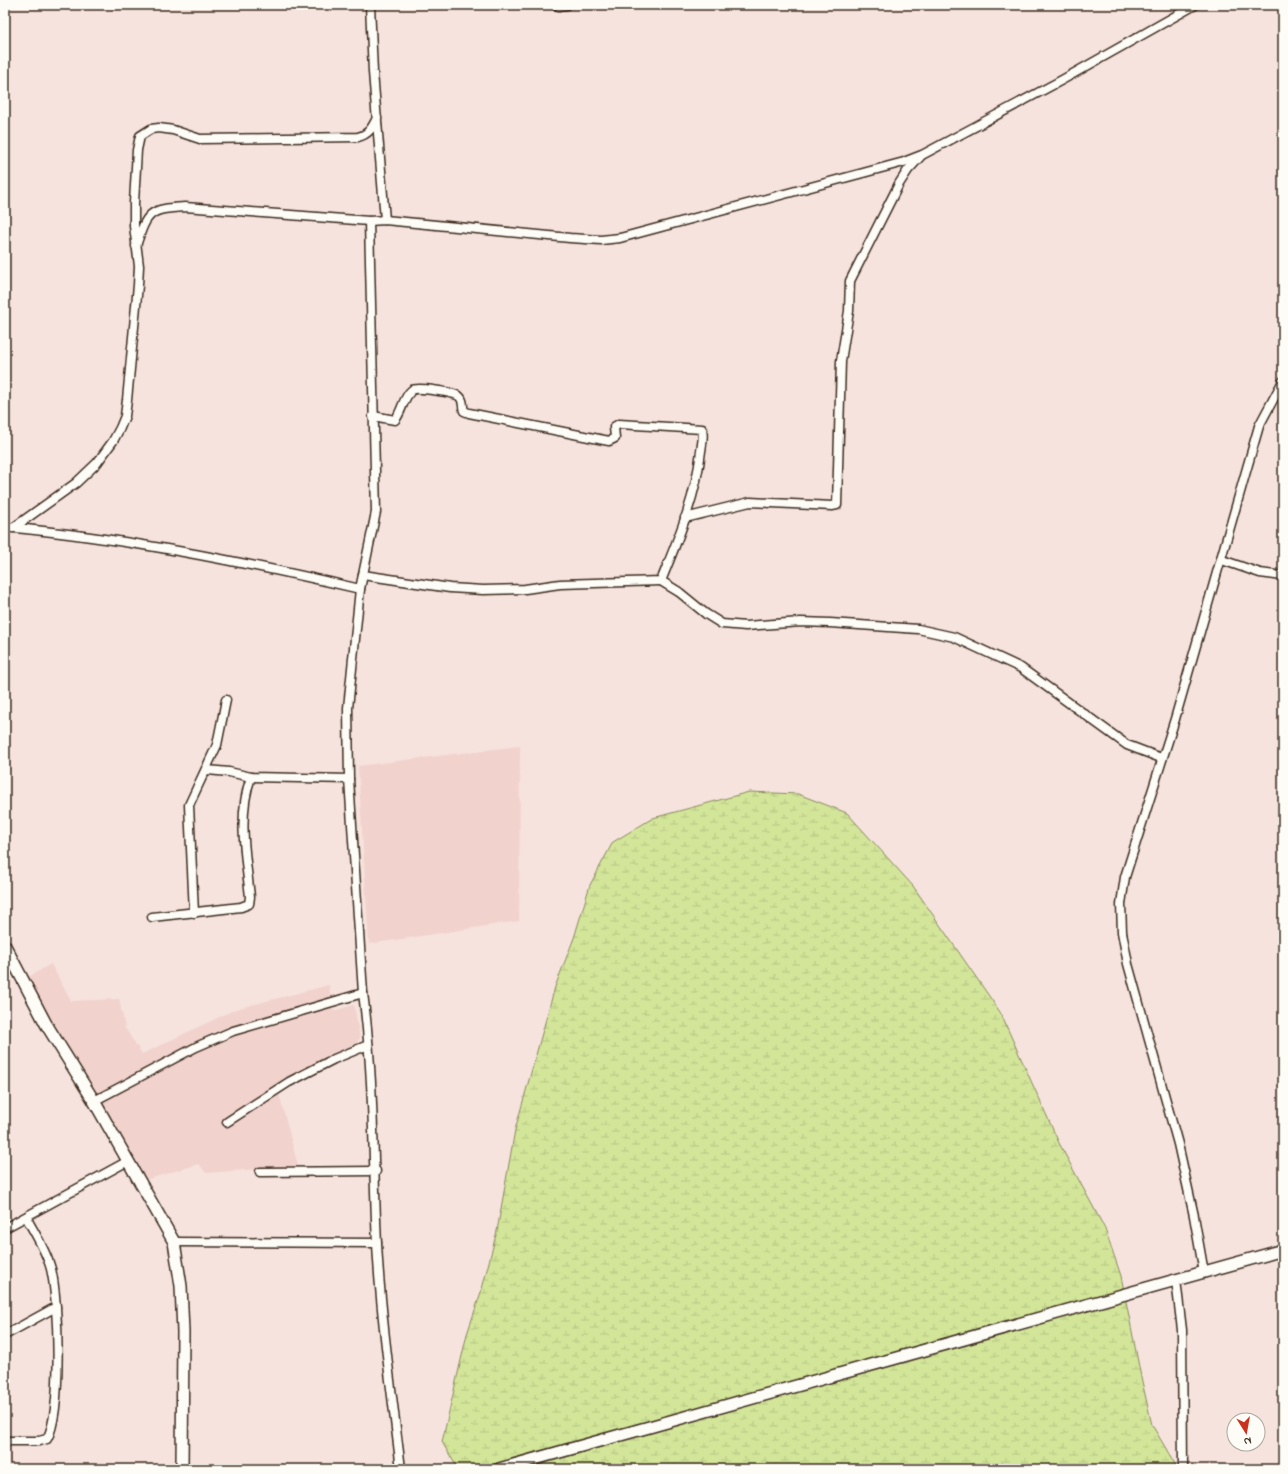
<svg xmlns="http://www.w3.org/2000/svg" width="1288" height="1474" font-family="'Indie Flower',sans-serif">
	<defs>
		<pattern id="wetland-marsh" width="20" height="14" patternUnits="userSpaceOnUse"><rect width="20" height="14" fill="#d3e599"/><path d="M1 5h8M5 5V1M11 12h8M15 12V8" fill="none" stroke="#b6c583"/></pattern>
	</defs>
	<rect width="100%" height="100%" fill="#f6e3de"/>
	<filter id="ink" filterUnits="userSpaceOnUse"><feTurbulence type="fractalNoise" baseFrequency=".025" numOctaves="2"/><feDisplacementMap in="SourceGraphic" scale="8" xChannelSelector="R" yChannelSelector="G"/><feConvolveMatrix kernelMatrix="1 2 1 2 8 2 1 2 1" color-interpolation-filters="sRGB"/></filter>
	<g filter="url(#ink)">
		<g fill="#f1d2cc">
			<path d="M520,746l-1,175 -150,23 -11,-178z"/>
			<path d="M51,964l20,37 48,-2 6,29 17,26 94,-45 93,-24 4,26 21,-6 6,33 -8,11 -75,37 21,80 -92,7 -7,-9 -54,16 -118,-202z"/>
		</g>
		<path fill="url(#wetland-marsh)" stroke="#87885c" d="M749,792l49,2 49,19 66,73 87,126 59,131 46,86 16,47 20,101 11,48 26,44h-720l-16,-27 25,-108 15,-45 15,-58 18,-101 40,-143 19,-49 16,-53 23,-43 40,-24z"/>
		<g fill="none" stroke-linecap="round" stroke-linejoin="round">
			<defs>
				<g id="street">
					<path d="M370,5l3,67 12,148"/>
					<path d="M556,5l3,1 8,-1"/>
					<path d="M369,221l7,291 -16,77 -12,119 1,71 14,214c11,83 10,167 14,251 4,75 15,150 24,225"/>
					<path d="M136,246c11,-34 13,-37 49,-39l184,14 16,-1 185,18 31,2 19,-2 284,-76 18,-7 140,-75 133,-75"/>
					<path d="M685,518l65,-16 82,4 5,-1 4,-144 8,-50 1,-30 49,-97 9,-14 12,-13"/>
					<path d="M5,527c120,11 238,35 355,62"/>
					<path d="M13,528l63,-45 21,-20 16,-22 7,-13 5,-12 2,-16 11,-115 1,-19 -5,-40v-23l3,-53 3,-14 11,-7 8,-1 14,2 27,9 158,-2c11,-3 14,-9 19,-19"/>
					<path d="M1222,560l38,13 23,3"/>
					<path d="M363,575l87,13 33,2 42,-1 35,-5 101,-3c17,-42 35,-84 40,-130 1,-7 3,-15 1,-22l-83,-5 -5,3 1,11 -6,3 -140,-28 -5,-2c-2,-5 0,-10 -4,-14 -5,-5 -43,-10 -48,-7 -9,7 -10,22 -17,30l-22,-4"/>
					<path d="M661,581l18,11 27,22 16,10 24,2 55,-4 29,1 88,6 36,8 67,31 106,77 34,13"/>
					<path d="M207,770l22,2 22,5 98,2"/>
					<path d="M194,913l-5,-108 28,-60 9,-45"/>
					<path d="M152,917l89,-10 8,-3 1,-7c-4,-40 -13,-81 1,-120"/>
					<path d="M94,1101l102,-54 37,-16 130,-38"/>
					<path d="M227,1122l62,-40 45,-23 34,-14"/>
					<path d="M260,1172l116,-1"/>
					<path d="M5,1228l123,-67"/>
					<path d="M174,1242l203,1"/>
					<path d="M1204,1273l-10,-57 -16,-72 -50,-180 -6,-32 -1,-28 4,-27 50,-158 84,-293 24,-45"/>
					<path d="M1176,1280l6,50 1,139"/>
					<path d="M5,1335l51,-28"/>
					<path d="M5,1441h34l8,-2c15,-26 12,-138 4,-170 -5,-19 -16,-35 -25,-52"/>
				</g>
				<g id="secondary">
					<path d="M5,946l41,78 48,77 80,141 7,44 2,46 -1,137"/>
					<path d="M499,1469l784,-219"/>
				</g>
			</defs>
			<use href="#street" stroke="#3b2a1e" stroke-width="11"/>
			<use href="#secondary" stroke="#3b2a1e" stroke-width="14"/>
			<use href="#street" stroke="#fdfcf7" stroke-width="8"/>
			<use href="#secondary" stroke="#fdfcf7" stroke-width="11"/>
		</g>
	</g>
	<rect width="1288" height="1474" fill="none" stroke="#fdfcf7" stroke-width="20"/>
	<rect x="10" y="10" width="1268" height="1454" fill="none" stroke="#3b2a1e" stroke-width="1.5" filter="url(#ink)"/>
	<g transform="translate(1246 1432) rotate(169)"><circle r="19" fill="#fdfcf7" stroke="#afa8a0"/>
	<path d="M0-3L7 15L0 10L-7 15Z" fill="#c8321e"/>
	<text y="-6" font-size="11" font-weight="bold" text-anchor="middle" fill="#3b2a1e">N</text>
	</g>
</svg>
